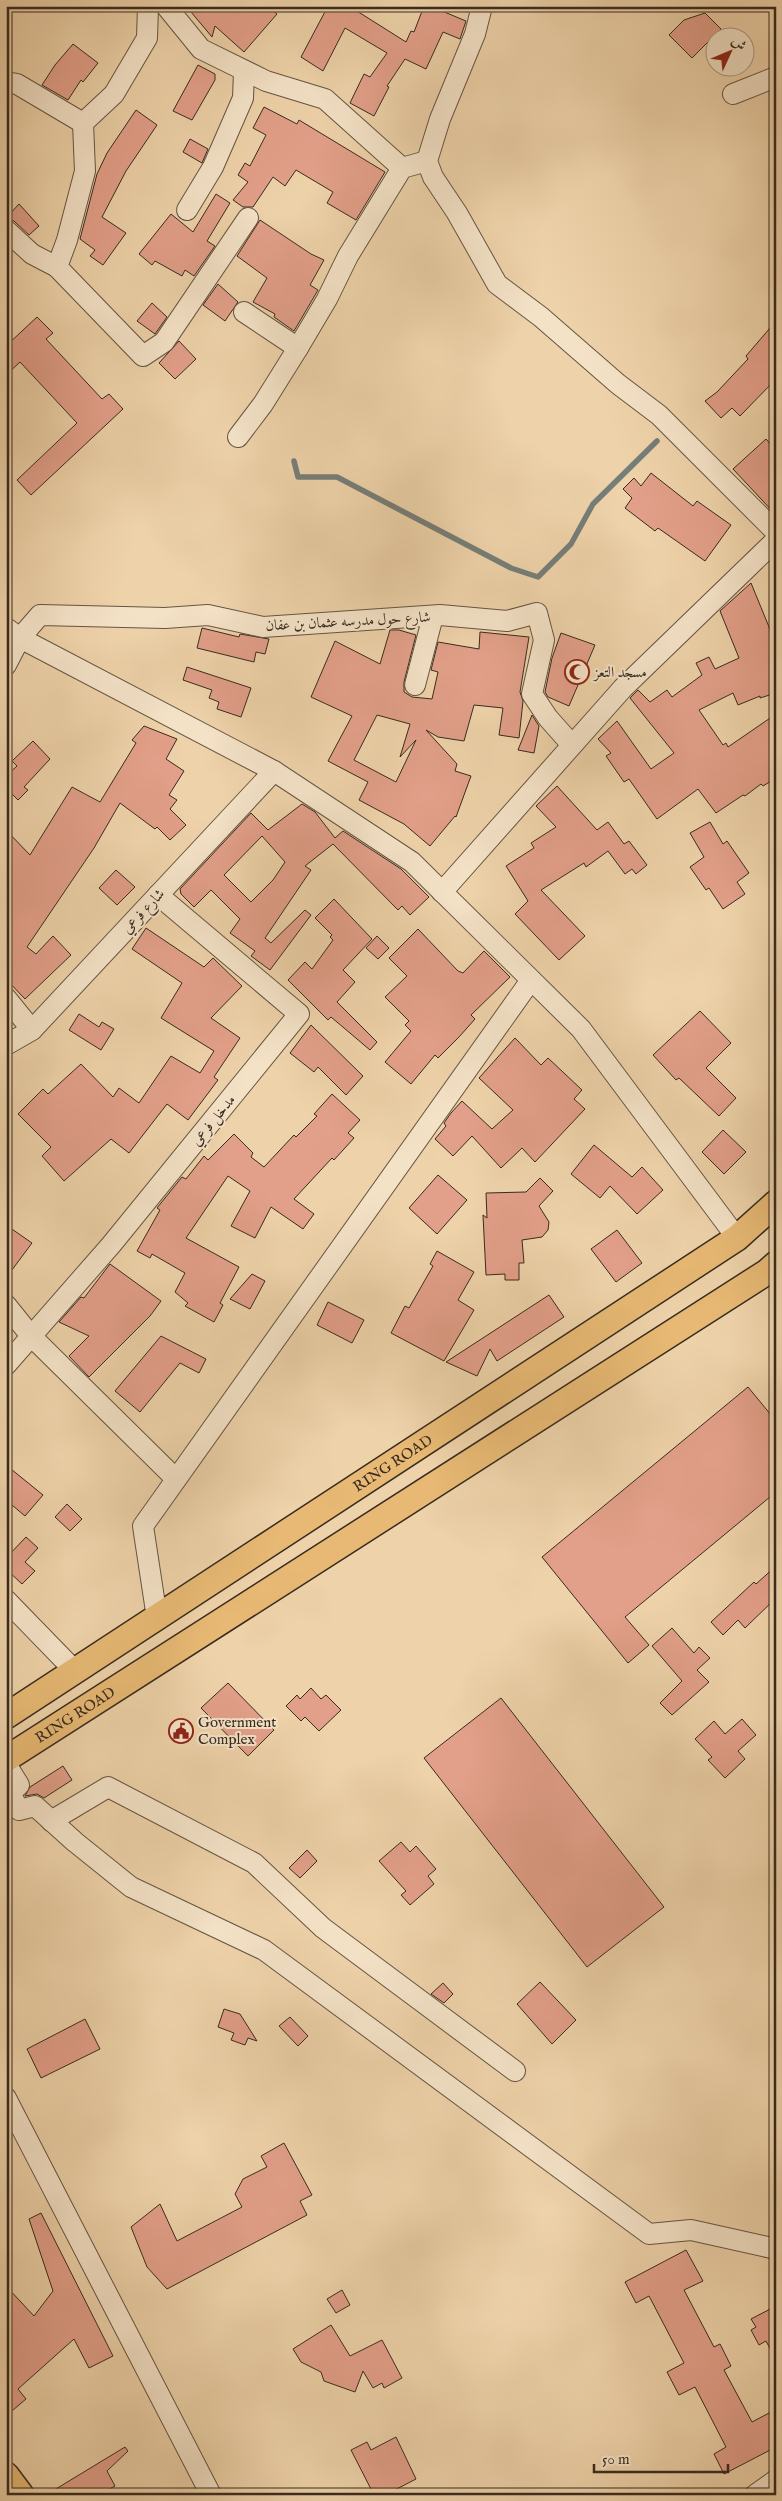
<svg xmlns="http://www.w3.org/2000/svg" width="782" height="2501" font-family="'IM FELL English',Amiri,serif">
	<rect width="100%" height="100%" fill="#eed2a9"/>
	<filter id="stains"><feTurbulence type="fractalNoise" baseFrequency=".004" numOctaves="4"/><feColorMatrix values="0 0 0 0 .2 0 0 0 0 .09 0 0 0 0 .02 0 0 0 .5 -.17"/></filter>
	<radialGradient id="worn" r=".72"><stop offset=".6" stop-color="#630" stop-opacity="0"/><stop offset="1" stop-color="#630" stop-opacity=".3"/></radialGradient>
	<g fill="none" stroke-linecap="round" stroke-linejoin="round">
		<path stroke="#757e78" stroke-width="5.5" d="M294,461l4,16h39l174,91 27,9 33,-33 22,-40 64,-63"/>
	</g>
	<g fill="#e29f89" stroke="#382b1f" fill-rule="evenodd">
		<path d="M186,6h82l9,8 -33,38 -29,-26 -3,11z"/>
		<path d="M328,6h21l57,36 5,-11 3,1 10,-26h6l36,15 -6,18 -17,-7 -17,37 -21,-10 -18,27 2,1 -15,29 -24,-13 14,-29 6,3 17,-24 -42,-25 -22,43 -22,-14z"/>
		<path d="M705,13l16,16 -29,29 -23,-23 15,-15z"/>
		<path d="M73,44l25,19 -15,19 -2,-2 -13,20 -26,-15 13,-20z"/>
		<path d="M198,65l17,9v6l-23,40 -19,-9z"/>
		<path d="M264,107l33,17 2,-4 86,52 -29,48 -29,-17 6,-11 -37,-22 -11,16 -12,-9 -20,30h-10l-10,-7 15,-18 -10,-7 7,-12 5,3 16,-31 -13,-7z"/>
		<path d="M136,110l21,15 -31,46 -24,46 24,16 -23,32 -13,-9 5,-6 -15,-11 17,-65 10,-21z"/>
		<path d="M190,139l18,10 -6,14 -19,-11z"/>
		<path d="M216,194l14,9 -23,38 8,5 -21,30 -9,-6 -3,6 -27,-15 -3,4 -13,-11 32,-40 22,18z"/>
		<path d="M19,204l20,22 -10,9 -15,-14 -8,-3z"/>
		<path d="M260,220l51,34 13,6 -14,25 8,5 -24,41 -20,-14 1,-3 -22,-12 14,-24 -30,-22z"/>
		<path d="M218,284l20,18 -13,19 -22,-16z"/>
		<path d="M152,303l15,14 -12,17 -18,-13z"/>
		<path d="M37,317l16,16 -7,6 56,60 7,-5 14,15 -92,86 -14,-15 60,-57 -57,-61 -14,13v-29z"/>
		<path d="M776,321v58l-36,37 -8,-8 -11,10 -16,-17 12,-9 31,-33 -2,-3z"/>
		<path d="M179,341l17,18 -21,20 -16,-16z"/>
		<path d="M766,439l10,11v65l-43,-46z"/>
		<path d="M651,473l42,33 4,-5 34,24 -26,36 -47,-33 -3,3 -30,-23 7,-10 -9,-9 11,-11 7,8z"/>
		<path d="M751,583l25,61v49l-16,5v-2l-22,9 -5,-12 -34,17 24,35 3,-2 2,4 48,-33v64l-13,8 -2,-2 -16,12 -2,-1 -27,18 -18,-24 -41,30 -28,-40 -5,3 -18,-26 5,-3 -13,-14 19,-18 34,48 23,-16 -44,-55 8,-8 12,12 17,-12 5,7 30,-22 -6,-12 13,-6 6,12 24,-11 -19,-47z"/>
		<path d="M202,628l37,9 1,-3 29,5 -4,15 -9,-2 -2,10 -57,-14z"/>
		<path d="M390,630h9l17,5 -12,47v10l8,5 20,2 6,-27 -7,-2 7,-28 41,7 1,-17 49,5 -9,55 3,9 -4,37 -20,-3 4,-27 -29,-3 -10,36 -26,-4 -12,-7 31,34 -2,7 16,5 -15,41 -1,-1 -25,30 -26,-22 -45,-24 9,-18 -40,-21 24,-45 -41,-19 24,-56 45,23zM377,715l33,9 -10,33 16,-17 -20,42 -42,-22z"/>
		<path d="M561,633l34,12 -26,61 -21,-9 -3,-5 7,-34z"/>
		<path d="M187,667l64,21 -10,29 -24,-8 2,-7 -10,-4 3,-8 -29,-10z"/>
		<path d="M532,715l7,11 -5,27 -16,-3z"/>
		<path d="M144,726l33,13 -11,20 18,12 -15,24 8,5 -7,9 16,16 -16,15 -13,-13 -2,2 -35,-26 -26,45 -67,99 9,7 17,-18 18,19 -46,44 -19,-20v-149l24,25 42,-68 28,15 36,-59 -4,-3z"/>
		<path d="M33,741l17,18 -26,28 4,3 -10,10 -12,-12v-12l11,-10 -5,-5z"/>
		<path d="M557,786l40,44 11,-8 16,22 5,-3 18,24 -11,9 -4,-5 -7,5 -17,-23 -22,16 -2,-4 -43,27 44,46 -26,24 -44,-46 13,-13 -22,-35 28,-18 -3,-5 25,-16 -20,-21z"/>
		<path d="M302,804l13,8 20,26 8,-7 58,38 28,28 -19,18 -8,-9 -4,4 -65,-66 -28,22 6,4 -46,68 6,5 34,-33 6,5 -41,55 -19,-14 4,-5 -25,-18 10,-14 -29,-29 -17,17 -13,-13 -1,-5 71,-76 17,17zM262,836l23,26 -12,18 -22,22 -27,-27z"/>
		<path d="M710,822l13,22 4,-3 22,32 -12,9 8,12 -22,15 -14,-21 -3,2 -16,-23 14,-10 -14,-24z"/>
		<path d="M116,870l19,17 -18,18 -18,-17z"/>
		<path d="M334,899l38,40 -29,31 12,12 -18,20 40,40 -7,8 -39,-33 -3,3 -40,-40 17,-18 7,7 21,-29 -3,-3 2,-2 -17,-17z"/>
		<path d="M146,928l58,39 9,-9 29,28 -31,32 29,20 -26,39 4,3 -30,40 -21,-16 -38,49 -18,-14 -47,42 -22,-25 9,-9 -33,-33 25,-25 5,5 33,-30 32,33 6,-9 20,15 32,-47 29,17 14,-22 -53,-33 21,-35 -50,-34z"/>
		<path d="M418,929l40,42 5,2 21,-22 26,26 -39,38 4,4 -16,18 -21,21 -3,-3 -24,29 -26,-22 26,-31 -6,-6 4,-4 -24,-24 22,-21 -18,-18z"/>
		<path d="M377,936l12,12 -11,11 -12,-11z"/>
		<path d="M700,1011l31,32 -25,25 30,30 -17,18 -40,-38 -3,2 -23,-25z"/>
		<path d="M79,1014l20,13 3,-5 12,7 -13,21 -32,-20z"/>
		<path d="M311,1025l52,51 -17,19 -28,-28 -4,5 -24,-19z"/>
		<path d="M515,1038l26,27 7,-7 16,15 18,17 -8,9 11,10 -50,53 -13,-14 -21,20 -29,-32 -19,20 -18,-17 11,-13 -2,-3 7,-10 11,-12 30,28 21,-19 -34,-32z"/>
		<path d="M332,1094l28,26 -12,13 6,5 -20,22 -2,-2 -38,41 20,15 -11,15 -32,-22 -16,31 -24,-12 19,-35 -22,-15 -42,62 53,29 -19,36 3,2 -9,17 -29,-16 3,-3 -13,-11 10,-19 -33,-19 -2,4 -13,-7 23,-41 -3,-2 4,-5 21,-26 4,2 18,-23 4,4 26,-26 19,19 -2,4 13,10 30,-32 2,2 21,-21 -3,-2z"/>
		<path d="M723,1130l23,22 -22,22 -22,-22z"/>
		<path d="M594,1145l38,32 10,-10 21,23 -26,24 -27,-28 -10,12 -29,-24z"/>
		<path d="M438,1175l29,25 -30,34 -28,-26z"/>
		<path d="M540,1178l13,13 -14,15 10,16 -1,8 -6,7 -20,3 2,23h-5v17h-14v-6l-19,1 -3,-60 4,3 -1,-25 40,-1z"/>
		<path d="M6,1225l26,18 -26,35z"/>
		<path d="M617,1230l25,33 -26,19 -25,-33z"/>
		<path d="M437,1251l37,21 -16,28 16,10 -30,51 -53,-28 14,-27 4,2 24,-42 -3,-2z"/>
		<path d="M110,1264l51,37 -11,15 -61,61 -20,-21 20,-20 -30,-14 22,-25 3,1z"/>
		<path d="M252,1274l13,7 -15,28 -20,-10z"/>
		<path d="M549,1295l15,22 -67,44 -7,-12 -13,27 -31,-14z"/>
		<path d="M328,1302l36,18 -12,23 -35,-18z"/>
		<path d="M161,1336l45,23 -7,14 -19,-10 -40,49 -25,-21z"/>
		<path d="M748,1387l28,34v71l-151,125 24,28 -21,18 -86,-106z"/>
		<path d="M6,1465l37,30 -18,21 -19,-16z"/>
		<path d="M67,1504l15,15 -12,12 -15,-14z"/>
		<path d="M26,1537l12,11 -13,14 10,9 -13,13 -16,-15v-11z"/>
		<path d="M776,1566v32l-31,30 -7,-8 -15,15 -12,-13 43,-40 2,2z"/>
		<path d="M672,1628l22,25 5,-6 11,11 -13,12 12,12 -37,33 -12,-12 22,-22 -30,-35z"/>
		<path d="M228,1683l46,47 -26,26 -47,-48z"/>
		<path d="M311,1688l10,11 5,-4 15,15 -22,21 -14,-14 -4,4 -15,-15 11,-11 3,4z"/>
		<path d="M501,1698l163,209 -77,60 -163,-209z"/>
		<path d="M742,1719l14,16 -18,16 7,8 -20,19 -17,-18 4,-3 -17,-18 19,-18 11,13z"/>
		<path d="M63,1766l9,14 -28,18 -7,-4 -12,2 5,-9z"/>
		<path d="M401,1842l9,10 6,-6 20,23 -8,7 6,8 -24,21 -9,-10 5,-4 -27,-30z"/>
		<path d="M307,1850l10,11 -17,17 -11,-10z"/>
		<path d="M540,1982l36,38 -24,24 -35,-40z"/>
		<path d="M443,1983l10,11 -9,9 -13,-9z"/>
		<path d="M224,2009l16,5 17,27 -9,-3 -3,7 -14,-5 3,-7 -16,-6z"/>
		<path d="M290,2017l18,19 -10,10 -19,-20z"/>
		<path d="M85,2019l15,30 -59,29 -14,-29z"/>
		<path d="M284,2143l28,52 -12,6 7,14 -140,74 -20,-22 -16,-40 29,-23 17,37 65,-34 -7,-13 8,-15 24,-12 -6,-11z"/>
		<path d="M41,2213l72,143 -24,12 -15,-29 -56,50 8,10 -20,17v-130l28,30 19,-25 -24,-72z"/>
		<path d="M686,2250l17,31 -19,9 30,57 6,-3 11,22 -7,4 28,52 19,-10 5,10v25l-52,27 -10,-20 12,-7 -31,-60 -16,8 -12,-23 17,-9 -35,-67 -13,7 -11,-21z"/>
		<path d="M342,2290l8,15 -14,8 -9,-14z"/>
		<path d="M776,2306v54l-10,-19 -7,4 -8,-15 5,-3 -5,-8z"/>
		<path d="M331,2325l19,31 32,-16 20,38 -18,10 -2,-5 -9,5 -10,-17 -8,21 -31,-11 -3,-9 -20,-10 -8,-13z"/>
		<path d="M396,2437l20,42 -31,16h-11l-23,-45 16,-8 4,8z"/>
		<path d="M125,2447l3,4 -21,20 8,15 -16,9h-53z"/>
	</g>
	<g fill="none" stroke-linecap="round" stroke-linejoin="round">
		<defs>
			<g id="minor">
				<path d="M148,6l-1,32 -33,56 -31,29 2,48 -18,69 -10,27 86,89 21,-14 84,-124"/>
				<path d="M166,6l35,43 65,32 59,18 77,69"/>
				<path d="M482,6l-7,28 -35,85 -13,42 6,16 24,36 40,71 44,33 77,67 41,31 117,117"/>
				<path d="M6,82l11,2 66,39"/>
				<path d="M733,94l43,-17"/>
				<path d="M187,210l26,-43 30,-69 1,-27"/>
				<path d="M6,230l26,24 25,13"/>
				<path d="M244,312l54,36"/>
				<path d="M238,437l25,-33 35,-56 29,-49 21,-43 54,-88 25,-7"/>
				<path d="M6,628l14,10 254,133 138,91 169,167 156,209"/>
				<path d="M6,665l14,-27 20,-23 125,3 43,-3 55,12 177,-12 67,6 30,-8 7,27 -12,54 16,24 24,27"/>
				<path d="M415,685l18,-69"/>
				<path d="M442,892l181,-204 153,-148"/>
				<path d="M6,998l26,32"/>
				<path d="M6,1045l26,-15 242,-259"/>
				<path d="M6,1305l25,31 145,143"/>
				<path d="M6,1365l105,-120 188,-231 -141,-119"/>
				<path d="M6,1600l68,70"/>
				<path d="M157,1618l-14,-92 388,-546"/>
				<path d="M6,1764l13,21 -9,8 9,17 16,-4 40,36 56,45 133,63 385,284 42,-4 85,19"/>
				<path d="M51,1821l57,-34 146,76 69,65 192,143"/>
				<path d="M6,2098l205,397"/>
				<path d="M755,2495l21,-15"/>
			</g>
			<g id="major">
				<path id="s1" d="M6,1716l731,-478 39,-35"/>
				<path id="s2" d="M6,1759l761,-487 9,-8"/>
				<path d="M6,2475l15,20"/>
			</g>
		</defs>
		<use href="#minor" stroke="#665542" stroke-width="22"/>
		<use href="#major" stroke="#382b1f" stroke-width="28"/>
		<use href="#minor" stroke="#f4e2c7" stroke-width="20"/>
		<use href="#major" stroke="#e7b974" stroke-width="25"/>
	</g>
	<defs>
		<symbol id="mosque-ring" viewBox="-11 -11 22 22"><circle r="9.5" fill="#f4e2c7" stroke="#8f2418" stroke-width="1.5"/><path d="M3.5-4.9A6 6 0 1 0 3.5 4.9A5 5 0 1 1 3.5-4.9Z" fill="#8f2418"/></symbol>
		<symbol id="civic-ring" viewBox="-11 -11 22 22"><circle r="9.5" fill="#f4e2c7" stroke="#8f2418" stroke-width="1.5"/><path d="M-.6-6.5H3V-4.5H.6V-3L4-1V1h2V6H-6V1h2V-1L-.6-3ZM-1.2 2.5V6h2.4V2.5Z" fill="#8f2418"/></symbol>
	</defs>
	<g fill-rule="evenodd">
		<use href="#mosque-ring" x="563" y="658" width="28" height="28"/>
		<use href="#civic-ring" x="167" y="1717" width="28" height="28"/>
	</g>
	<g text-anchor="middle" stroke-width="4" stroke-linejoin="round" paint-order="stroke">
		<g font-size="15" fill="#382b1f" stroke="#f4e2c7">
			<text transform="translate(348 621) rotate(-3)" y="5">شارع حول مدرسه عثمان بن عفان</text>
			<text transform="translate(143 911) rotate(-47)" y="5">شارع فرعي</text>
			<text transform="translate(213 1120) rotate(-51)" y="5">مدخل فرعي</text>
			<text dy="5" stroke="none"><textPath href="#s1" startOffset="462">RING ROAD</textPath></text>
			<text dy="5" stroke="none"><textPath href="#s2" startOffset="82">RING ROAD</textPath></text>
		</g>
		<g font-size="15" fill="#382b1f" stroke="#f4e2c7" text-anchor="start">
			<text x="594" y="677">مسجد التعز</text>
			<text x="198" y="1727">Government<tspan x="198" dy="17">Complex</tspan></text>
		</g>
	</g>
	<rect width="782" height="2501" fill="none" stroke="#eed2a9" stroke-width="25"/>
	<rect x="8" y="8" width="767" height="2486" fill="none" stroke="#382b1f" stroke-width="2.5"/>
	<rect x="12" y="12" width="757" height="2476" fill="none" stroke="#382b1f"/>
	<g transform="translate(730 52) rotate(46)"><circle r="24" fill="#f4e2c7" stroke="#a99984"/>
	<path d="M0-4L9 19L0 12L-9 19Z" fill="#8f2418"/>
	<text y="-8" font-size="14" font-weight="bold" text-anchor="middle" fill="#382b1f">ش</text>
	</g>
	<path d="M594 2464v8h134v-8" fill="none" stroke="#382b1f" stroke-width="2.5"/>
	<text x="602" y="2464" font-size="15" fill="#382b1f" stroke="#f4e2c7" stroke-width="4" paint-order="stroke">50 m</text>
	<rect width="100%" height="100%" filter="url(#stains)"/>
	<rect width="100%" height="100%" fill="url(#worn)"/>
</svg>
